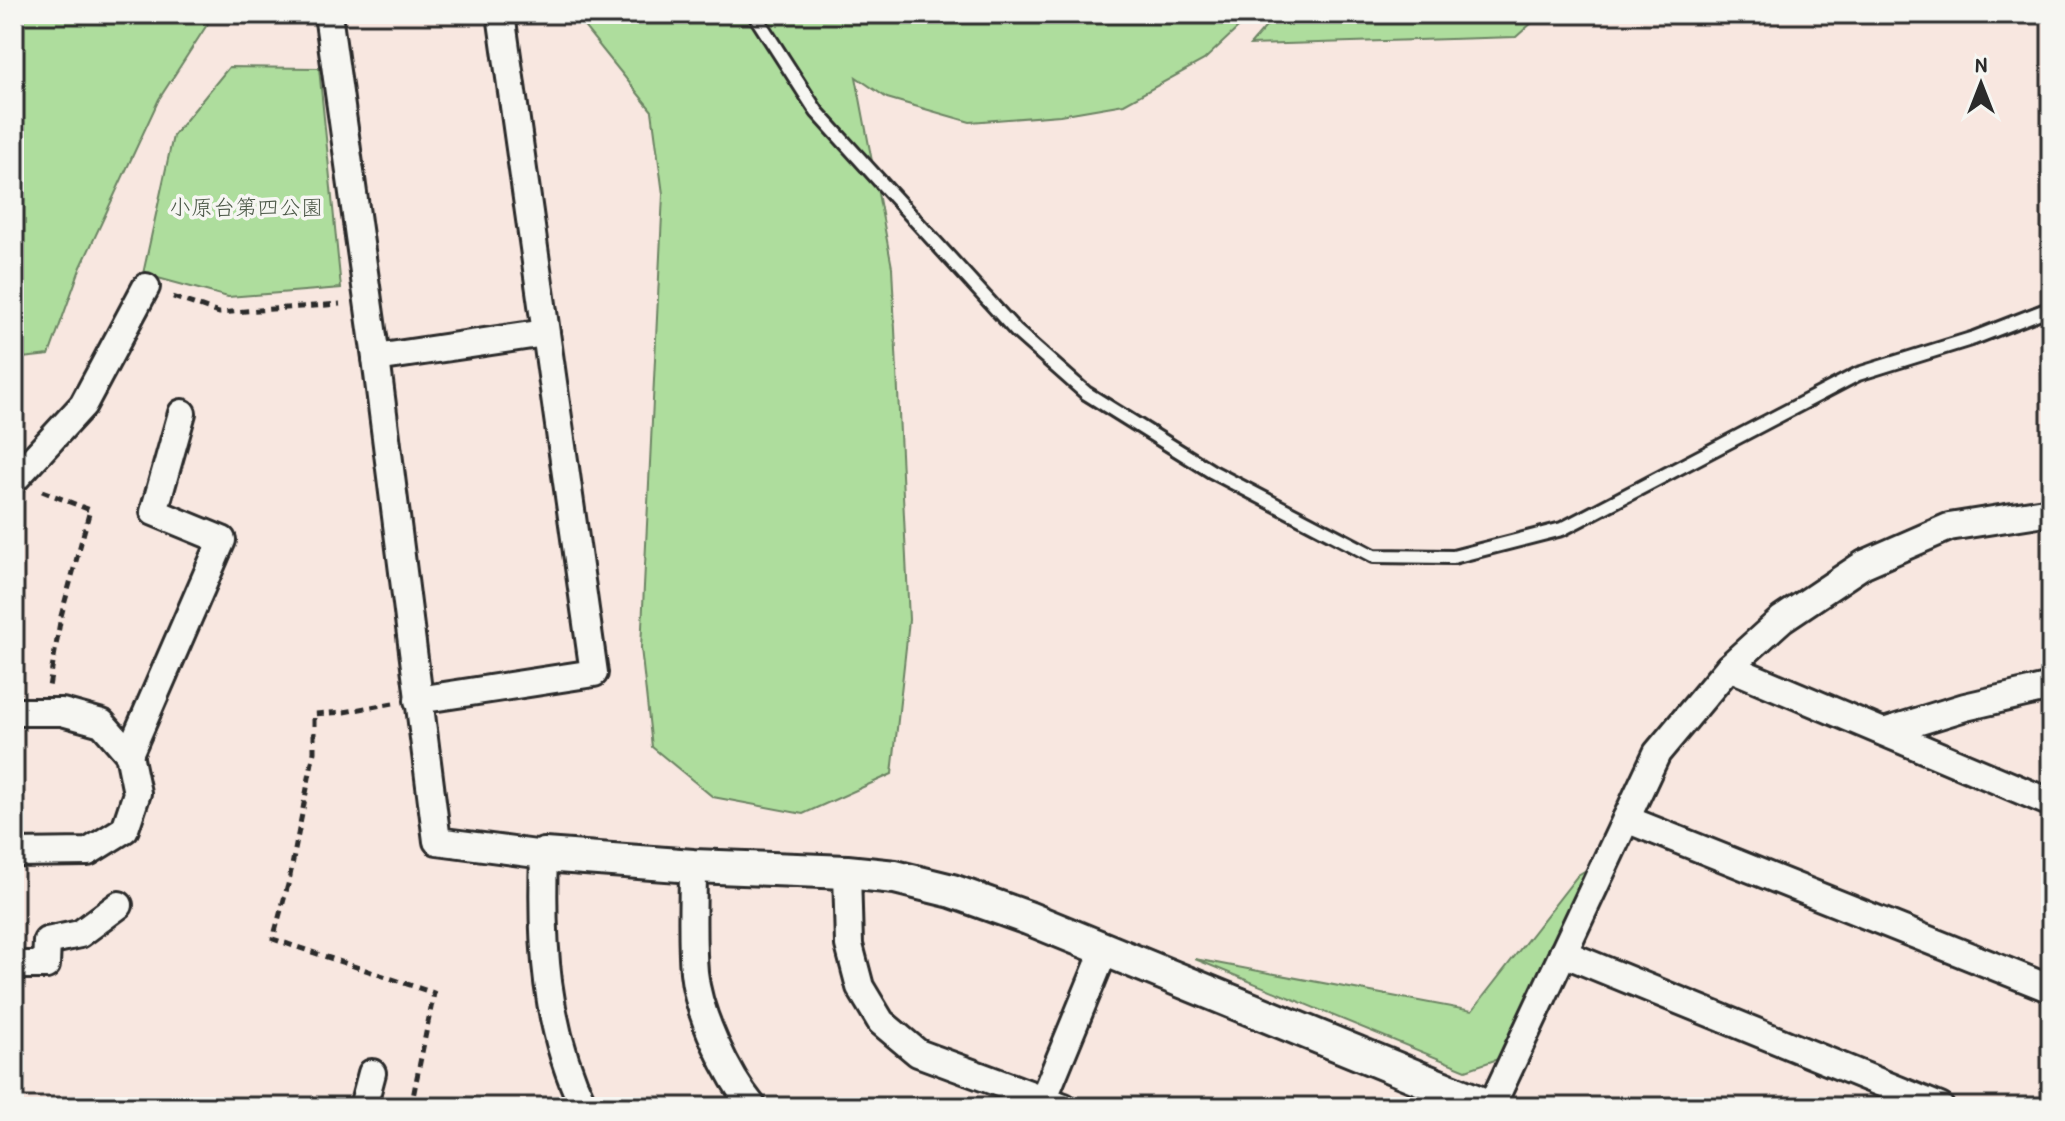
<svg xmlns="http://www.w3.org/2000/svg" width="2065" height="1121" font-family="'Patrick Hand','Klee One',sans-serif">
	<rect width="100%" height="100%" fill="#f8e7e0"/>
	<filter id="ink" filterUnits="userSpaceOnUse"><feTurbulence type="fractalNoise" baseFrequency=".0125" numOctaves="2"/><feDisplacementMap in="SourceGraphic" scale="16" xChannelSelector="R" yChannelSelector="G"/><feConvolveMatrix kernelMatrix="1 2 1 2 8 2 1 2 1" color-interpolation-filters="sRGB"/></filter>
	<g filter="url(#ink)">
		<g fill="#aedd9d" stroke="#6c8464" stroke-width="2">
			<path d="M14,14h200l-55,85 -79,170 -31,86 -35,4z"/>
			<path d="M574,14h679l-49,46 -80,44 -64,11 -90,7 -83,-24 -31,-21 36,190 17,353 -17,154 -89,40 -90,-17 -61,-50 -11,-99 22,-454 -11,-83z"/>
			<path d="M1277,14h265l-26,23 -266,8z"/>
			<path d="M229,67l90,1 22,220 -113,9 -85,-23 30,-138z"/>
			<path d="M1591,867l-90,191 -35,12 -271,-111 277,52 106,-136z"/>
		</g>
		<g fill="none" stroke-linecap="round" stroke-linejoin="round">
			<defs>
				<path id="service" d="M754,14l63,98 199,219 70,62 125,78 163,85 79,1 109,-28 296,-155 116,-36 77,-30"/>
				<g id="minor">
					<path d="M328,14l48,344 61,483 107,14c-3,87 1,172 40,252"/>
					<path d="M376,358l169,-25"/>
					<path d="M14,480l69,-75 63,-118"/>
					<path d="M1729,667l322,136"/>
					<path d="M418,700l176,-27 -93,-659"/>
					<path d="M14,712h48l40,11 27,31 8,39 -12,36 -37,23 -74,1"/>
					<path d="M1884,732l81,-25 86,-20"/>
					<path d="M129,754l93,-214 -68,-28 28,-99"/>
					<path d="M1626,819l425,170"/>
					<path d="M693,866c0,35 -2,71 1,106 4,42 33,103 59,135"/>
					<path d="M847,872l2,73 11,42 21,35 37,31 146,54"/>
					<path d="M1563,953l377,154"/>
					<path d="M14,965h32l1,-24 33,-7 39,-29"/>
					<path d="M363,1107l9,-34"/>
					<path d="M1040,1107l65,-158"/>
					<path d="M1491,1107l166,-354 72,-86 53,-48 82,-55 85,-37 102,-16"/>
				</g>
				<path id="tertiary" d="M544,855l149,11 154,6 48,5 57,14 76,27 462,189"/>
			</defs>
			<use href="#service" stroke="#2b2b2b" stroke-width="18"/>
			<use href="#minor" stroke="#2b2b2b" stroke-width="32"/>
			<use href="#tertiary" stroke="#2b2b2b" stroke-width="38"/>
			<g stroke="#2b2b2b" stroke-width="5" stroke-dasharray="8 6" stroke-linecap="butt">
				<path d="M173,297l46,16 121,-9"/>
				<path d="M42,491l48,19 -29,106 -12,71"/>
				<path d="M393,703l-49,9 -30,2v38l-25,129 -16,58 161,54 -23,114"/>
			</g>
			<use href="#service" stroke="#f6f6f2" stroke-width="12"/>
			<use href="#minor" stroke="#f6f6f2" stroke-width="26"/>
			<use href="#tertiary" stroke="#f6f6f2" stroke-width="32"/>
		</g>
	</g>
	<g text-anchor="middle" stroke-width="7" stroke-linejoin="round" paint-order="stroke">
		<g font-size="22" fill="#4c5848" stroke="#f6f6f2">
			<text x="246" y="215">小原台第四公園</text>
		</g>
	</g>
	<rect width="2065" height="1121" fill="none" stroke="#f6f6f2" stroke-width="48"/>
	<rect x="24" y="24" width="2017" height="1073" fill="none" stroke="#2b2b2b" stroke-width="3" filter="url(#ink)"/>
	<g transform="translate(1981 84)" stroke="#f6f6f2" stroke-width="6" paint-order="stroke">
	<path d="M0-6L14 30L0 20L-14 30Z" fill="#2b2b2b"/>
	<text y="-12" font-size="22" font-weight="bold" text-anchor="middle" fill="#2b2b2b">N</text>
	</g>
</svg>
